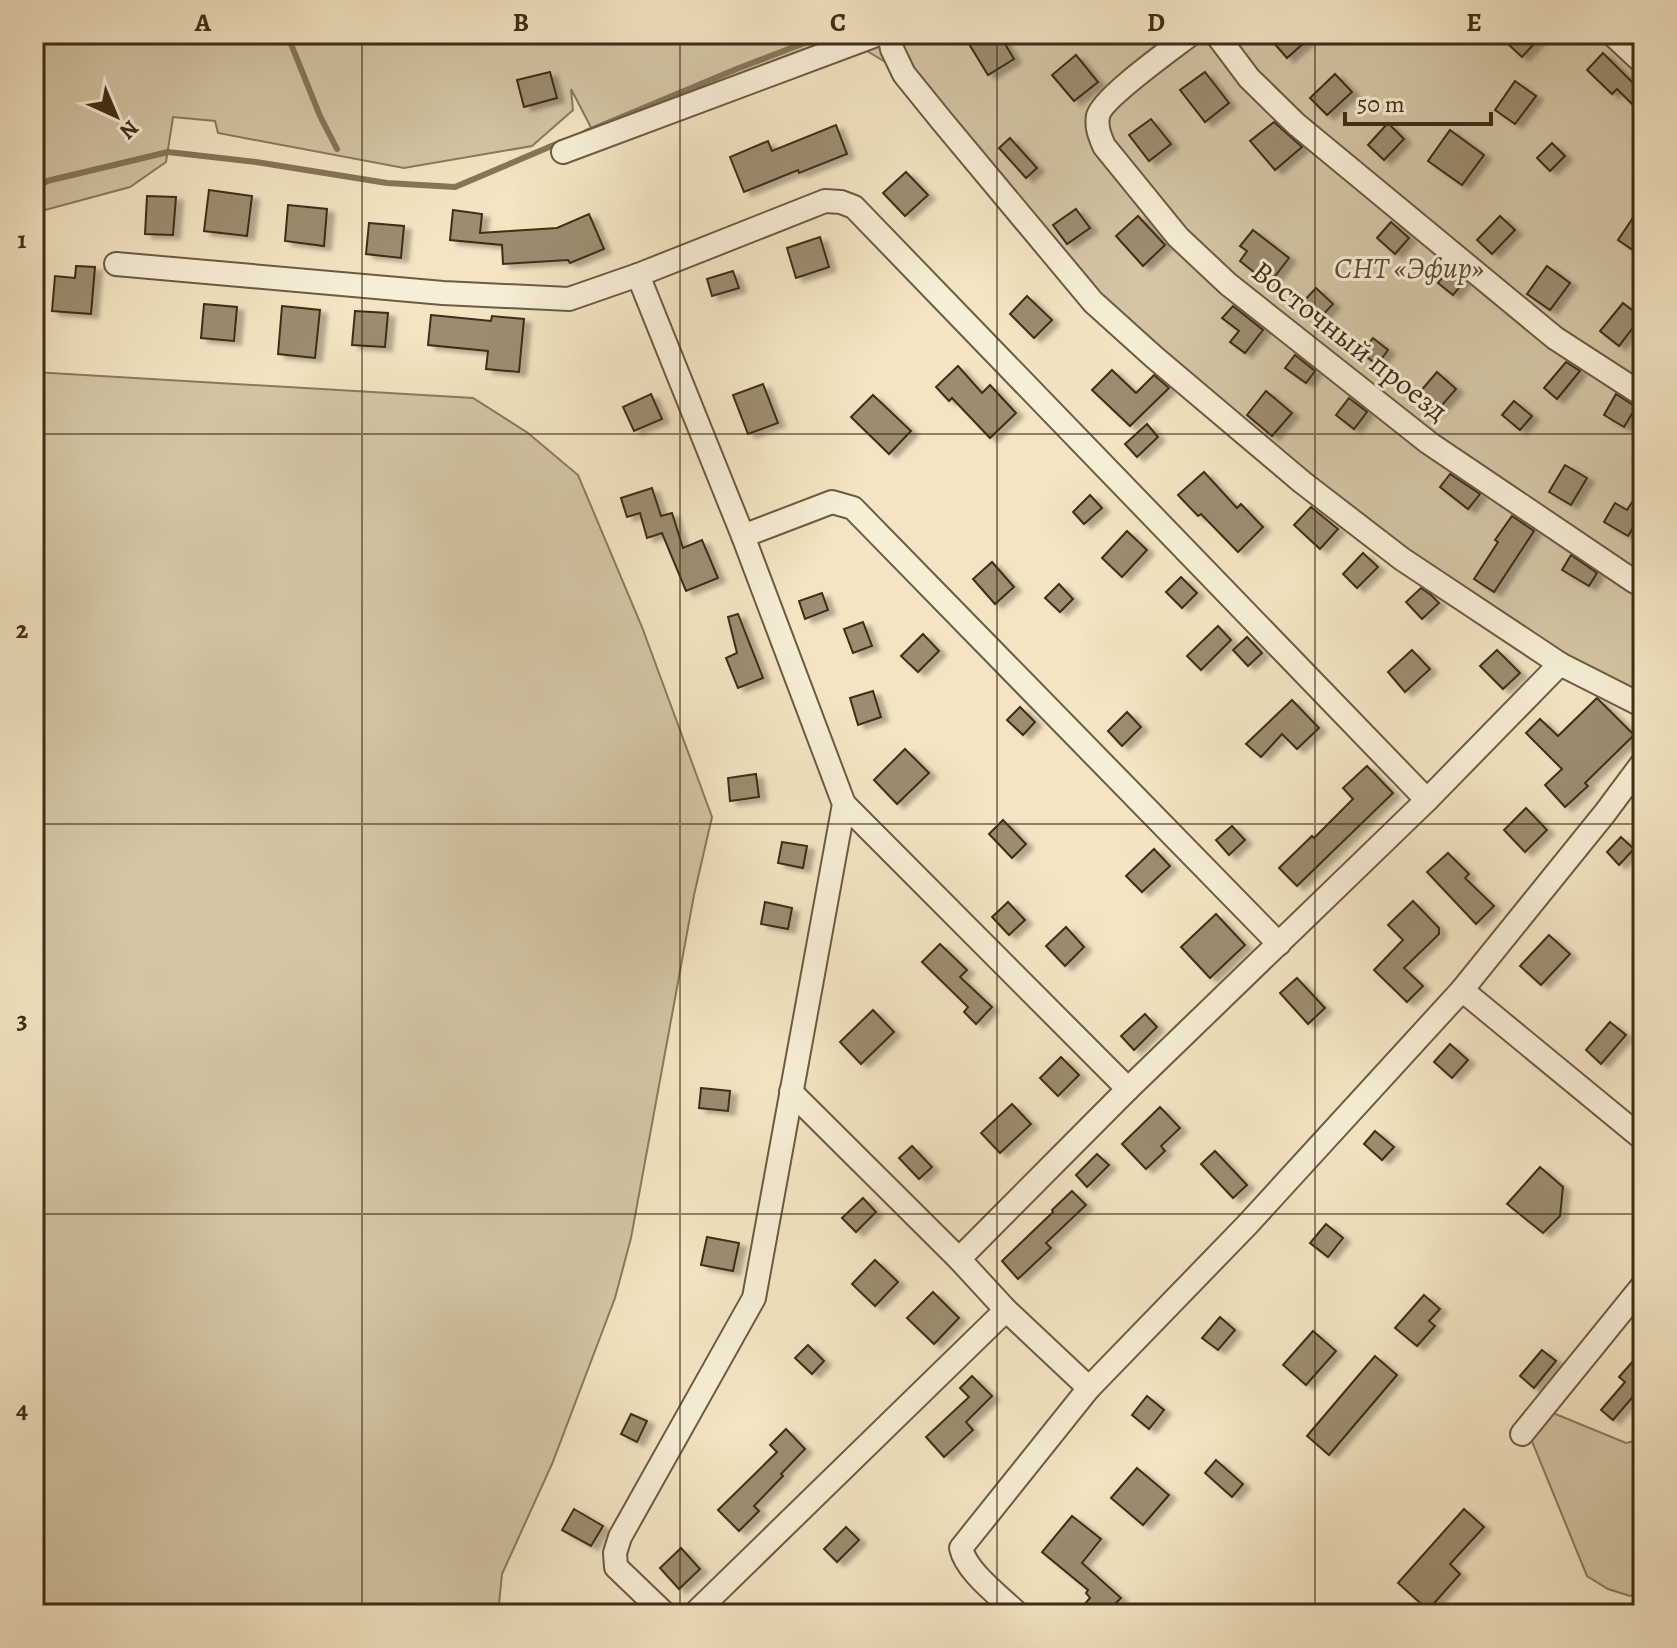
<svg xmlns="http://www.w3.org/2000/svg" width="1677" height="1648" font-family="Alegreya,serif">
	<defs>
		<filter id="shadow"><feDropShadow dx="7" dy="4" stdDeviation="2" flood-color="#0004"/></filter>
	</defs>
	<rect width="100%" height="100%" fill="#f3e5c2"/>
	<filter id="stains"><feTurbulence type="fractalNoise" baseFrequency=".0025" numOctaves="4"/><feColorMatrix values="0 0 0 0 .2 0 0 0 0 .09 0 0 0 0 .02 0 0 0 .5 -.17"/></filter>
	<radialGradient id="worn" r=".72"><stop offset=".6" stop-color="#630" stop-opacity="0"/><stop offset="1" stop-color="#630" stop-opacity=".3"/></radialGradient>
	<g fill="#d4c6a5" stroke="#897a5d" stroke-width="2">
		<path d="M34,34h1609v671l-241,-146 -248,-202 -249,-283 -53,-32 -255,97 -26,-50 2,21 -41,36 -128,22 -186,-35 -3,-12 -42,-4 -7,45 -36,25 -96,26z"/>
		<path d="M34,372l439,26 55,35 50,42 64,152 70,190 -18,78 -63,343 -16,60 -63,166 -50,110 -4,40h-464z"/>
		<path d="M1553,1413l73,30 17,-4v152l-13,5 -22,-7 -21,-13 -56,-137z"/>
	</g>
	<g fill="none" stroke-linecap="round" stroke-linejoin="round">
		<g stroke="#857659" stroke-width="6">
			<path d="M287,34l33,82 17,33"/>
			<path d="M586,132l153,-64 89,-34"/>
			<path d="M34,190l13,-9 121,-29 88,10 131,21 68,4 106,-45"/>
		</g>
	</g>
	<g fill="#9c8d6f" stroke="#3e2d15" stroke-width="2" filter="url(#shadow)">
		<path d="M974,34h25l15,25 -26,16 -22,-36z"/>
		<path d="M1266,34h48l-27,24z"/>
		<path d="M1518,34h25l-21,23 -13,-12z"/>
		<path d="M1603,53l40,40v22l-26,-26 -5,5 -25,-24z"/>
		<path d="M1076,55l22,27 -24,19 -22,-26z"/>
		<path d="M550,72l7,26 -33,9 -7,-27z"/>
		<path d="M1205,72l24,31 -24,19 -25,-32z"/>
		<path d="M1335,74l17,18 -25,23 -17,-17z"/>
		<path d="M1515,81l21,15 -21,28 -20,-14z"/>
		<path d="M1151,119l20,25 -22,17 -20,-26z"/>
		<path d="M1274,122l28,25 -27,23 -25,-29z"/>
		<path d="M1388,123l16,16 -20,21 -16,-15z"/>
		<path d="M836,125l11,29 -48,19 -1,-3 -54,22 -14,-35 38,-16 4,10z"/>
		<path d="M1450,130l34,25 -22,30 -34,-24z"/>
		<path d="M1010,138l27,30 -11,10 -27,-30z"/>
		<path d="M1552,143l13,13 -15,15 -13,-13z"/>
		<path d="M906,172l22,23 -23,21 -22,-23z"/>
		<path d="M209,190l43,6 -5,40 -43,-5z"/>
		<path d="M147,196l29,1 -3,38 -28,-1z"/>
		<path d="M1643,203v54l-25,-17z"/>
		<path d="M288,205l39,4 -3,37 -39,-5z"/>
		<path d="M1076,209l14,19 -23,16 -14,-19z"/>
		<path d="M453,210l29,4 -2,19 77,-5 32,-14 15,35 -34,14 -2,-3 -65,4 -1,-19 -52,-5z"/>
		<path d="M1138,216l27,29 -22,21 -27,-30z"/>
		<path d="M1500,216l15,14 -23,24 -15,-14z"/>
		<path d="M1391,222l18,16 -14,16 -18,-16z"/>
		<path d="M369,223l35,3 -3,32 -35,-4z"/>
		<path d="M1253,230l36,28 -20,26 -29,-23 7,-10 -7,-5z"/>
		<path d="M820,237l9,30 -33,11 -9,-30z"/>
		<path d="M76,266l19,1 -4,47 -39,-3 3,-35 20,2z"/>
		<path d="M1547,266l23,17 -20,27 -23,-16z"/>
		<path d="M1449,269l15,12 -11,14 -15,-12z"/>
		<path d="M733,271l6,17 -27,8 -5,-17z"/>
		<path d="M1316,288l17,16 -14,15 -17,-16z"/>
		<path d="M1027,296l25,24 -18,18 -24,-24z"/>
		<path d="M1623,303l18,14 -22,29 -19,-15z"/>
		<path d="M204,304l33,3 -3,34 -33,-3z"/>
		<path d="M282,306l38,4 -5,48 -37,-4z"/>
		<path d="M1233,306l30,24 -18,23 -15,-11 9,-11 -17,-13z"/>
		<path d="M355,311l33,2 -3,34 -33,-2z"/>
		<path d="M431,315l60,6 1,-5 32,3 -5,53 -33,-3 2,-18 -60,-6z"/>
		<path d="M1373,338l15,12 -11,15 -15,-12z"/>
		<path d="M1295,355l20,16 -9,12 -21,-15z"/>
		<path d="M1566,362l14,9 -23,28 -13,-11z"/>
		<path d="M958,366l24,27 8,-8 26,28 -26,25 -38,-40 -3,3 -13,-14z"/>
		<path d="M1112,370l24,23 18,-18 15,13 -39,38 -38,-36z"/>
		<path d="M1437,372l19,17 -19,22 -8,-6 -4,5 -12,-10z"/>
		<path d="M763,384l15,39 -30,11 -15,-39z"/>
		<path d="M1266,391l26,22 -20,23 -25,-21z"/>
		<path d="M651,394l11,25 -28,12 -11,-24z"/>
		<path d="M1616,394l20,13 -12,20 -20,-12z"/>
		<path d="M873,395l38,36 -22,23 -38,-37z"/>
		<path d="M1349,398l18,14 -13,17 -18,-14z"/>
		<path d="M1514,401l18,15 -12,14 -18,-15z"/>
		<path d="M1147,424l11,13 -21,20 -12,-13z"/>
		<path d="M1565,465l22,13 -16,27 -22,-13z"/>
		<path d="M1204,472l33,36 4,-4 22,23 -25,25 -37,-38 -3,2 -20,-21z"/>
		<path d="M1450,474l30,20 -12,15 -28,-22z"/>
		<path d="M1643,485v26l-15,25 -24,-14 11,-19 12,7z"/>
		<path d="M652,488l9,28 11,-3 11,35 19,-8 16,38 -32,13 -24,-58 -15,5 -7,-25 -13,4 -6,-19z"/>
		<path d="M1090,495l12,13 -18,16 -11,-12z"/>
		<path d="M1311,507l27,22 -18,20 -26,-24z"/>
		<path d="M1512,516l22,15 -40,61 -20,-13 24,-37 -3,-2z"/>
		<path d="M1127,531l20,19 -25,27 -20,-19z"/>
		<path d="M1363,553l15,14 -21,21 -14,-14z"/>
		<path d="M1571,555l26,18 -8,13 -27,-16z"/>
		<path d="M992,562l22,25 -19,17 -22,-25z"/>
		<path d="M1181,577l16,16 -15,15 -16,-16z"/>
		<path d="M1059,584l14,15 -13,13 -15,-14z"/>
		<path d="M1421,588l10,7 8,8 -17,16 -16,-17z"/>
		<path d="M822,593l6,17 -23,9 -6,-18z"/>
		<path d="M738,614l25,64 -25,10 -12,-30 11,-5 -9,-36z"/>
		<path d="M863,622l9,24 -19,7 -9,-24z"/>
		<path d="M1218,626l13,14 -30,30 -14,-14z"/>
		<path d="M923,634l16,17 -21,21 -17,-16z"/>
		<path d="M1247,637l15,16 -14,13 -15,-16z"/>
		<path d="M1412,650l18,19 -25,23 -17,-20z"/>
		<path d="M1497,650l23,23 -17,16 -23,-23z"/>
		<path d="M873,691l8,26 -23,8 -8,-27z"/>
		<path d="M1597,698l37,37 -49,48 3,3 -23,21 -20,-22 17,-16 -36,-36 14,-14 18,17z"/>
		<path d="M1292,700l27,28 -22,21 -15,-15 -21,23 -15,-13z"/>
		<path d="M1020,707l15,15 -12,13 -16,-15z"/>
		<path d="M1127,712l14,15 -19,19 -14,-15z"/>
		<path d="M905,749l24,24 -32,31 -23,-24z"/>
		<path d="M1367,766l26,27 -96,93 -18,-18 33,-32 2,2 39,-39 -10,-11z"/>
		<path d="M756,774l3,23 -29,4 -2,-23z"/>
		<path d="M1526,808l21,22 -22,22 -21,-22z"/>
		<path d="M1003,820l23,24 -14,14 -23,-24z"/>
		<path d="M1232,826l13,14 -16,15 -13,-15z"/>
		<path d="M1621,837l13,12 -15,16 -12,-13z"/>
		<path d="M782,842l25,4 -4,22 -25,-5z"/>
		<path d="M1154,849l16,17 -28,26 -16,-16z"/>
		<path d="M1448,853l21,21 -4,4 29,28 -18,18 -49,-52z"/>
		<path d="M1413,901l26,27v6l-35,34 19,18 -16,16 -33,-32 29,-30 -15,-15z"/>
		<path d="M765,902l27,6 -4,21 -27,-5z"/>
		<path d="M1008,902l17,18 -16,15 -17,-18z"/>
		<path d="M1216,914l29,31 -35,33 -29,-31z"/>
		<path d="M1066,927l18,20 -19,19 -19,-20z"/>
		<path d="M1549,935l21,19 -29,31 -21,-19z"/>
		<path d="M940,944l27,26 -7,7 32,30 -16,17 -12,-12 4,-5 -46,-45z"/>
		<path d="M1297,978l28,30 -17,16 -28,-31z"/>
		<path d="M873,1010l21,22 -33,32 -21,-22z"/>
		<path d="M1145,1014l12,13 -23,23 -13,-14z"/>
		<path d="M1610,1022l16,13 -25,29 -15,-14z"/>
		<path d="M1450,1044l18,16 -16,18 -18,-16z"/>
		<path d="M1061,1057l18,18 -21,21 -18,-18z"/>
		<path d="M701,1088l29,3 -2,20 -29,-3z"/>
		<path d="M1012,1104l19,20 -31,29 -19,-20z"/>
		<path d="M1160,1107l20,21 -19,18 4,5 -19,18 -24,-25z"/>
		<path d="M1375,1131l19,16 -12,13 -18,-16z"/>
		<path d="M912,1146l20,21 -13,12 -20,-21z"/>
		<path d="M1215,1151l32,34 -14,13 -32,-34z"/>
		<path d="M1097,1154l12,11 -22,22 -11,-12z"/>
		<path d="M1540,1167l23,20 -3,29 -17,17 -36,-29z"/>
		<path d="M1072,1191l14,14 -40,38 5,5 -33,31 -16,-18 51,-49 -1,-2z"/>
		<path d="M863,1198l13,14 -20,20 -14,-14z"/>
		<path d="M1326,1224l17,14 -15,19 -18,-14z"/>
		<path d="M707,1237l32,6 -6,28 -32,-6z"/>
		<path d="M875,1260l23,22 -23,24 -23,-22z"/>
		<path d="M933,1292l26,26 -25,26 -27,-26z"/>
		<path d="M1424,1295l16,14 -11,12 6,5 -18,20 -22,-18z"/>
		<path d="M1220,1317l15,13 -17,20 -16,-12z"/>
		<path d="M1313,1331l23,20 -30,34 -23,-20z"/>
		<path d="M808,1345l16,16 -12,13 -17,-16z"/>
		<path d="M1542,1350l14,11 -22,27 -14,-12z"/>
		<path d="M1643,1350v35l-30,35 -12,-10 24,-28 -6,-5z"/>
		<path d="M1375,1356l22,19 -68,80 -22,-19z"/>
		<path d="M972,1376l20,20 -26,26 7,8 -29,27 -18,-20 43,-40 -9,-9z"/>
		<path d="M1147,1396l17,14 -15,19 -17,-14z"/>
		<path d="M631,1414l16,7 -10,21 -16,-8z"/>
		<path d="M786,1429l19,20 -24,25 2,2 -29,30 5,5 -20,20 -21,-21 59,-58 -7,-7z"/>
		<path d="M1216,1460l27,24 -11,13 -27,-24z"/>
		<path d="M1137,1468l32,27 -26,30 -32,-27z"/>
		<path d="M574,1509l29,17 -12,20 -29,-16z"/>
		<path d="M1464,1509l20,18 -34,37 10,10 -32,36 -30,-27z"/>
		<path d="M1072,1516l29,23 -19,24 39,35 -7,7 10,9h-48l14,-16 -4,-5 2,-3 -46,-38z"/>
		<path d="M846,1527l13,13 -22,22 -13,-13z"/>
		<path d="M681,1548l19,21 -21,20 -19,-21z"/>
	</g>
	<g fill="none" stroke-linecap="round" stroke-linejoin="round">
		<defs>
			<g id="minor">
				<path d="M889,34l3,15 12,25 38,47 151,181 61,55 148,125 100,77 158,105 83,42"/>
				<path d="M1191,34c-18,14 -89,64 -93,82 -2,12 2,20 6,30l74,91 50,47 201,159 206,139 8,-9"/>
				<path d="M1216,34l33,44 47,46 259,214 88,57"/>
				<path d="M1612,34l31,29"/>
				<path d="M563,152l316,-118"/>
				<path d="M116,264l327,29 126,6 69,-24 187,-74 16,1 13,5 573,593"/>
				<path d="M638,275l105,261 101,268 -90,494 -134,239 -5,16 1,14 49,47"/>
				<path d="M743,536l89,-34 21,6 426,436"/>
				<path d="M844,804l284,285"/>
				<path d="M1462,990l181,149"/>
				<path d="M791,1092l168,167 47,51 83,78"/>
				<path d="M959,1259l169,-170 299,-289 133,-136"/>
				<path d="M1522,1434l121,-149"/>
				<path d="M694,1614l312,-304"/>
				<path d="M1018,1614c-17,-17 -52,-42 -57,-66l128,-160 158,-163 215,-235 143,-177 38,-51"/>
			</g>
		</defs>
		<use href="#minor" stroke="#6b5b40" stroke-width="26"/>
		<use href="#minor" stroke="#f7eed7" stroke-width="22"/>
	</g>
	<path fill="none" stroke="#3e2d15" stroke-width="2" stroke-opacity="0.55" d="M362,34v1580M680,34v1580M997,34v1580M1315,34v1580M34,434h1609M34,824h1609M34,1214h1609"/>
	<g text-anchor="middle" stroke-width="6" stroke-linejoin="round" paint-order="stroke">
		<g font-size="30" font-style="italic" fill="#5c4c32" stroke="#f7eed7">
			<text x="1409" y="278">СНТ «Эфир»</text>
		</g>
		<g font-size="30" fill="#3e2d15" stroke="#f7eed7">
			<text transform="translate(1350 341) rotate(38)" y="10">Восточный проезд</text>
		</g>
	</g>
	<rect width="1677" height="1648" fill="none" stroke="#f3e5c2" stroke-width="88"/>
	<g transform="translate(116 116) rotate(136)" stroke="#f7eed7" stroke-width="6" paint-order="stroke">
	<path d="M0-6L14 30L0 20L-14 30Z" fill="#3e2d15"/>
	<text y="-12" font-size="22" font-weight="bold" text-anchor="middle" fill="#3e2d15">N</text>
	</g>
	<path d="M1345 112v12h146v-12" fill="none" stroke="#3e2d15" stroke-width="4"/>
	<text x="1357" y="112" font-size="24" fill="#3e2d15" stroke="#f7eed7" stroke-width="6" paint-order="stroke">50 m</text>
	<rect x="44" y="44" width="1589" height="1560" fill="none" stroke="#3e2d15" stroke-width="3"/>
	<g font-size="26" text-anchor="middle" font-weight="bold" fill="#3e2d15">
		<text x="203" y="31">A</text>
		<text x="521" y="31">B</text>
		<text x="838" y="31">C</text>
		<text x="1156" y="31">D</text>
		<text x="1474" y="31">E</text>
		<text x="22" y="248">1</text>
		<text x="22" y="638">2</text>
		<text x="22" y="1028">3</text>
		<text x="22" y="1418">4</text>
	</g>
	<rect width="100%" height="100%" filter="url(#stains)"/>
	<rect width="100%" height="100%" fill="url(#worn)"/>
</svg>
